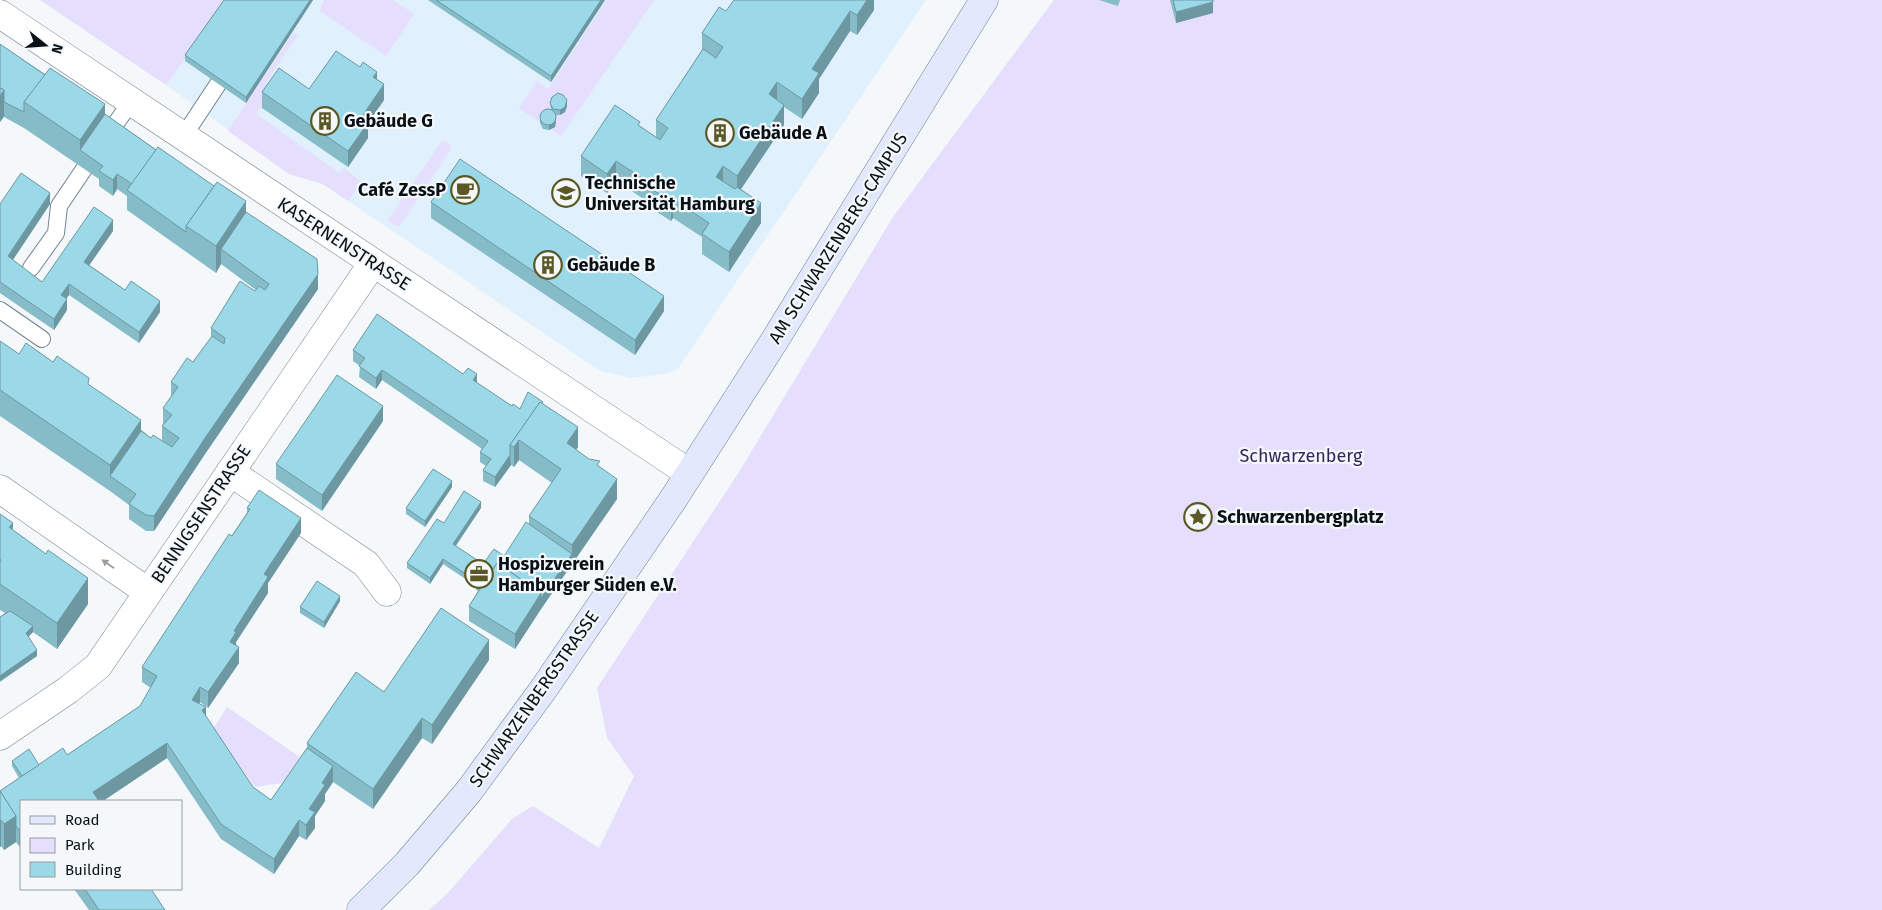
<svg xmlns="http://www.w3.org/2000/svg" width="1882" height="910" font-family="'Fira Sans',sans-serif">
	<rect width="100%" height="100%" fill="#f4f8fb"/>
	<path fill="#e0f0fd" d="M40,0h886l-249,370 -12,4 -35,4 -29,-7 -13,-8 -265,-179 -34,-10 -123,-89z"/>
	<g fill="#e5defc">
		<path d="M40,0h187l-61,85z"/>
		<path d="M324,0h69l21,14 -28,42 -66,-45z"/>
		<path d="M607,0h47l-93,136 -42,-28 18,-27 11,8z"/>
		<path d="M1054,0h828v910h-1453l18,-16 65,-75 21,-13 66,42 35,-72 -27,-38 -10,-50 142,-216 154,-255z"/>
		<path d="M294,32l4,3 -33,49 8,6 -17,24 83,59 5,-5 18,14 -14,19 -25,-17 -34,-10 -61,-43z"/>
		<path d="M442,141l6,1 3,7 -52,78 -11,-7z"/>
		<path d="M227,707l73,50 -18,26 -27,4 -42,-58z"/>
	</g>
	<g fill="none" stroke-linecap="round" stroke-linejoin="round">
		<defs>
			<g id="lane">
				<path d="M109,133l22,-31"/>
				<path d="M183,137l35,-53"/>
				<path d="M31,268l25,-35 3,-27 25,-37"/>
				<path d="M0,310l42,29"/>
			</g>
			<g id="street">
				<path d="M0,14l689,459"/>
				<path d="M230,472l136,92 21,28"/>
				<path d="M0,489l148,103"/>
				<path d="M0,736l68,-46 30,-24 275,-403"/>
			</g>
			<path id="secondary" d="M361,910l46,-46 62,-73 76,-104 129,-189 99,-155 211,-343"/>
		</defs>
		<use href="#lane" stroke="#708391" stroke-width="18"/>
		<use href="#street" stroke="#708391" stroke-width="29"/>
		<use href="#secondary" stroke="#708391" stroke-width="29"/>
		<use href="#lane" stroke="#fff" stroke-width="16"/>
		<use href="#street" stroke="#fff" stroke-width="28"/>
		<use href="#secondary" stroke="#e2e9fc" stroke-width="28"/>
	</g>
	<g fill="#86bbc8">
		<path d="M224,0h89l-67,103 -61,-42v-6z"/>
		<path d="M428,0h177l-54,82z"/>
		<path d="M874,0v10l-17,25 -7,-4 -31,48v14l-17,26 -18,-12v18l-43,64 20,34 -32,49 -27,-18v-17l-29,-19 -2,3 -22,-14v-4l-33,-23 -9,13 -26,-17v-20l59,-30 16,11v-17l46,-70v-17l24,-22z"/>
		<path d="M1099,0h21l-2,6z"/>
		<path d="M1170,0h43v13l-37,10z"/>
		<path d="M0,44l105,70 141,98 72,77 -113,165 -51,77h-8l-17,-12v-14l-19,-14 -110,-75v-75l19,13 34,8 36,23 62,53 11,3v-15l1,-2v-16l8,-11v-15l22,-20 18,-24v-10l45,-38 -35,-26 -5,9 -89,-63v-14l-10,-7 -4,7 -14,-10v-7l-75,-51 -20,-11 -4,5z"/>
		<path d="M377,79l7,21 -16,23v15l-20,29 -86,-59v-16l47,-3z"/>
		<path d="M550,103l17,3 -2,6 -5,3h-4v6l-1,6 -6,3 -6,-1 -3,-6v-5l11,-9z"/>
		<path d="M431,202l233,109 -29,44 -204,-137z"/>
		<path d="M0,204h50l-37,56 29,22 71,-51 -24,34 36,25 35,22 -21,31 -70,-48 -3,3 1,12 -13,20 -54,-37z"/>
		<path d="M353,350l124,33 35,23 8,3 23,-5 35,43 -2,3 24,17 17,32 -76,110 -26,40 -46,-28v-15l9,-15 -2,-1v-4l-33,-22 -13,20 -23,-16v-5l37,-40 37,-15 -25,38 27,18 21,-8 25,-32v-8l23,-33 -33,-23 -5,7 -3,-2 -16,22 -12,-6v-11l3,-4 -6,-4v-10l2,-3 -100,-69 -6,9 -17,-12 1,-11 -7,-5z"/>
		<path d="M383,421l-61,90 -46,-32v-15z"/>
		<path d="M452,487l-27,40 -19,-13v-6z"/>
		<path d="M247,508l54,25 -33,50v10l-32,49 3,21 -31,45 -8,-6 -1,2 7,13 47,70 18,13 36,-52v-5l77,-51 105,-32 -57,84 -10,-6 -49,71 -40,-27 -8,12v7l-10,15v12l-9,12 -7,-4 -25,38 -53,-35 -54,-81 -64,43h-82l-2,45 -3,-4 -12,8 -3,-4 -1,1v-56l19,-13 -7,-12v-5l27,4 28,-10 73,-49 11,-18 -9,-6v-15l105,-154z"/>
		<path d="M0,514l13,16 75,74 -31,45 -24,-17 -5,5 9,19 -37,26v-65l5,-4 -5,-3z"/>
		<path d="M340,601l-16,27 -24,-15v-6z"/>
		<path d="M74,889h77l14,21h-76z"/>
	</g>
	<g fill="#6d98a2">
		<path d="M310,0h3l-67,103v-6z"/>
		<path d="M601,0h4l-54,82v-6z"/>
		<path d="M867,0h7v10l-17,25v-20z"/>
		<path d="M1213,2v11l-37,10v-11z"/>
		<path d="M850,11v20l-31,48v14l-17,26v-20l10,-30z"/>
		<path d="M377,72v15l-4,-10z"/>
		<path d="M777,82v20l-8,-8z"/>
		<path d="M384,84v16l-16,23v15l-20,29v-16l13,-33z"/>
		<path d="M4,90v26l-4,6v-26z"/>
		<path d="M567,100v6l-2,6 -5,3v-5z"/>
		<path d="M105,104v26l-25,20v16v-26z"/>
		<path d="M784,105v20l-47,70v-19z"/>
		<path d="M556,115v6l-1,6 -6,3v-5z"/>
		<path d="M616,161v19l-9,13v-19z"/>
		<path d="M723,166v20l-7,-9z"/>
		<path d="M117,174v15l-4,7v-16z"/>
		<path d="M50,193v11l-42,63v-11z"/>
		<path d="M673,199v19l-2,3v-19z"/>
		<path d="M246,201v26l-25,22v15l-5,9v-27z"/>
		<path d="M761,203v20l-32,49v-20z"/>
		<path d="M113,220v11l-29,42v-11z"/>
		<path d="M318,274v15l-113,165 -51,77v-15l51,-78z"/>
		<path d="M69,284v11l-8,11v-11z"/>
		<path d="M664,296v15l-29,44v-15z"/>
		<path d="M67,299v11l-13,20v-11z"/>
		<path d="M160,301v11l-21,31v-11z"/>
		<path d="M382,370v10l-6,9v-11z"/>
		<path d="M477,374v10l-4,-4z"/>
		<path d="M383,406v15l-61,90v-16z"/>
		<path d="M141,420v26l-31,30v-11z"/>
		<path d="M578,427v20l-11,16v-20z"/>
		<path d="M519,440v20l-5,7v-20z"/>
		<path d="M510,455l1,10 -16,22v-10z"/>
		<path d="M617,479v20l-76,110v-11l31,-44v-9z"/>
		<path d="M452,481v6l-27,40v-6z"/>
		<path d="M481,502v6l-28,41v-5z"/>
		<path d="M301,518v15l-33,50v10l-32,49v6l-6,-6 4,-11 30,-57z"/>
		<path d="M13,523v26l-4,-22z"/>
		<path d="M443,559v5l-13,20v-6z"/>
		<path d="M88,578v26l-31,45v-26z"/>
		<path d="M541,593v16l-26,40v-15z"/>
		<path d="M340,596v5l-16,27v-6z"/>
		<path d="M33,626v6l-7,7v-6z"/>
		<path d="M489,640v20l-57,84v-19z"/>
		<path d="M239,647v16l-31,45v-16z"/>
		<path d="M37,650v6l-37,25v-15z"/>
		<path d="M200,687v15l-8,13v-15z"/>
		<path d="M206,707v16l-4,-13z"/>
		<path d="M422,718v20l-49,71v-20z"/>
		<path d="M167,743v15l-64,43h-10v-9z"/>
		<path d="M333,766v16l-8,12v7l-10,15v12l-9,12v-15l3,-16 13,-26z"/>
		<path d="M16,816v26l-12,8v-26z"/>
		<path d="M1,820v26l-1,1v-26z"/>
		<path d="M299,820v16l-25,38v-15z"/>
		<path d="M21,829v16l-2,1v-16z"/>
	</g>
	<g fill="#9cd9e8" stroke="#6d98a2">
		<path d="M224,0h86l-64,97 -61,-42z"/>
		<path d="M436,0h165l-50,76z"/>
		<path d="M734,0h133l-10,15 -7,-4 -38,58 7,4 -17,26 -25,-17 -8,12 15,11 -47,71 -14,-10 -7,11 19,12 2,-2 24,16 -32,49 -27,-18 7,-11 -36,-24 -2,3 -22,-15 2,-3 -35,-23 -9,13 -26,-18 34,-51 25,17 -2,3 22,15 8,-12 -12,-8 47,-71 13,9 7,-11 -21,-14 17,-26 7,4z"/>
		<path d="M1173,0h40v2l-37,10z"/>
		<path d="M0,44l45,31 -21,27v10l-20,-10v-12l-4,-2z"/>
		<path d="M336,51l24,16 3,-5 14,10 -4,5 11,7 -23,34 7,5 -20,28 -86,-59 17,-24 30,21z"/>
		<path d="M50,68l55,36 -25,36 -56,-38z"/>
		<path d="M0,88l4,2 -4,6z"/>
		<path d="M558,93l5,2 4,5 -2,7 -5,3 -7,-1 -3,-6 2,-6z"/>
		<circle cx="548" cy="117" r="8"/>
		<path d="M105,114l51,36 -24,34 -15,-10 -4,6 -14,-9 4,-5 -23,-16z"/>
		<path d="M158,147l56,39 -28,40v6l-59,-42z"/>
		<path d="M460,159l204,137 -29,44 -204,-138z"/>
		<path d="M21,173l29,20 -42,63 34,26 52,-75 19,13 -29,42 41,28 6,-9 29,20 -21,31 -70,-48 -8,11 6,4 -13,20 -54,-37v-78z"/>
		<path d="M217,182l29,19 -30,45 -30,-20z"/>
		<path d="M246,212l71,47 1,15 -113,164 -51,78 -8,-1 -17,-11 7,-10 -26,-18 31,-45 10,7 2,-3 19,12 7,-9 -17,-12 10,-11 -9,-7 15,-21 -7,-5 16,-24 6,4 19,-26 12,8 1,-6 -14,-10 29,-47 15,10 4,-5 6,4 4,-6 -48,-35z"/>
		<path d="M377,314l86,60 5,-6 9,6 -4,6 39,26 1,-2 7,5 8,-17 15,10 -1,2 -2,-2 -30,43v10l-15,22 -12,-7 8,-11 -11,-7 8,-11 -106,-71 -6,8 -17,-12 6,-8 -12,-8z"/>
		<path d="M0,341l19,13 7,-11 27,19 4,-6 32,22 -1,6 53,36 -31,45 -110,-75z"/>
		<path d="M337,375l46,31 -61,89 -46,-31z"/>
		<path d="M540,402l38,25 -11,16 22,16 11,2 -3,4 20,14 -45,66 -43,-29 32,-47 -42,-29 -5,7 -4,-2z"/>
		<path d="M433,469l19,12 -27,40 -19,-13z"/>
		<path d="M259,490l42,28 -37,56 4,3 -34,54 2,1 -6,10 9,5 -31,45 -8,-5 -8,13 14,7 -4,3 51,77 18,13 36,-52 26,18 -11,17 3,2 -16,24 6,3 -9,13 -7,-5 -25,39 -53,-35 -54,-81 -74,49 6,9h-78v28l-2,1 -3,-4v-10l-16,-25 63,-43 4,7 73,-49 17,-30 -15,-9 87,-133 3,2 18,-27 -3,-1z"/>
		<path d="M464,491l17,11 -28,42 30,20 11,-15 10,7 -5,8 -2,-1 -16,24 -5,-3 2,-2 -35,-23 -13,19 -23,-15 30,-44 7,4z"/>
		<path d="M0,514l13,9 -4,4 37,27 2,-4 40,28 -31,45 -57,-39v-22l1,-2 -1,-1z"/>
		<path d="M526,522l46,32 -31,44v-5l-42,-29z"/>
		<path d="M497,563l44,30 -26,41 -46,-28z"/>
		<path d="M317,581l23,15 -16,26 -24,-15z"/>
		<path d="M441,608l48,32 -57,85 -10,-7 -49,71 -66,-46 49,-71 28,20z"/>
		<path d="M10,611l23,15 -7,7 11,17 -37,26v-59z"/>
		<path d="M29,749l10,16 -17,11 -10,-15z"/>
		<path d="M0,791l16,25 -12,8 -3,-4 -1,1z"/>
		<path d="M85,889h66l14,21h-66z"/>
	</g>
	<defs><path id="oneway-solid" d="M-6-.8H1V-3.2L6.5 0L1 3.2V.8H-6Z" transform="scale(1.25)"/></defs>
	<use fill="#9da0a2" href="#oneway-solid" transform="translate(108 564) rotate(-145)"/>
	<defs>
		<symbol id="building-ring" viewBox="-11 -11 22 22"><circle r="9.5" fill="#f4f8fb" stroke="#5c5825" stroke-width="1.5"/><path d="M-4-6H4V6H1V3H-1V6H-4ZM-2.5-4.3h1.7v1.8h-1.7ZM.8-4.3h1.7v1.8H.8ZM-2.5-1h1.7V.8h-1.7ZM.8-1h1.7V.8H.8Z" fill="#5c5825"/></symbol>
		<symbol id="cafe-ring" viewBox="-11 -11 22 22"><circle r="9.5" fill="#f4f8fb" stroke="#5c5825" stroke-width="1.5"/><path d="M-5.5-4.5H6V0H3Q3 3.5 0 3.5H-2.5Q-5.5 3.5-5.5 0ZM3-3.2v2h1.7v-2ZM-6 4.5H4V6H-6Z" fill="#5c5825"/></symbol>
		<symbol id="university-ring" viewBox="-11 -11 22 22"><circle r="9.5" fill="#f4f8fb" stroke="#5c5825" stroke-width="1.5"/><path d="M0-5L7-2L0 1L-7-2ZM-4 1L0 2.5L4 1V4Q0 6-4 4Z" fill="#5c5825"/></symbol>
		<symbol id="sight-ring" viewBox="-11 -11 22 22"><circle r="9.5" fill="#f4f8fb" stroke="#5c5825" stroke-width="1.5"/><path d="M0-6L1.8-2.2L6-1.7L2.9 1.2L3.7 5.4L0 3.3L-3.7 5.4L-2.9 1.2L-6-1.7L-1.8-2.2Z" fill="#5c5825"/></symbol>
		<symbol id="office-ring" viewBox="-11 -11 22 22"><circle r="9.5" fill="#f4f8fb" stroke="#5c5825" stroke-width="1.5"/><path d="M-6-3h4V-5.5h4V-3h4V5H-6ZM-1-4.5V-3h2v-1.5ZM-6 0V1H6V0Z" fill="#5c5825"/></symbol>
	</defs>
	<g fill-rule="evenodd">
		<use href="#building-ring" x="309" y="105" width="32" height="32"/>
		<use href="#building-ring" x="704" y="117" width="32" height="32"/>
		<use href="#cafe-ring" x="449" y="174" width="32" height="32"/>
		<use href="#university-ring" x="550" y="177" width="32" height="32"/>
		<use href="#building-ring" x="532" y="249" width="32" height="32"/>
		<use href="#sight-ring" x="1182" y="501" width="32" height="32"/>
		<use href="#office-ring" x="463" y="558" width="32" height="32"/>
	</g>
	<g text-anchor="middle" stroke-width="4.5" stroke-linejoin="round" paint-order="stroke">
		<g font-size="18" font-weight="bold" fill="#0a1116" stroke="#f4f8fb" text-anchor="start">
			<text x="344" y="127">Gebäude G</text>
			<text x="739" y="139">Gebäude A</text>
			<text x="585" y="189">Technische<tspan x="585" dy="21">Universität Hamburg</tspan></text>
			<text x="446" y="196" text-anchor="end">Café ZessP</text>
			<text x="567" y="271">Gebäude B</text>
			<text x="1217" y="523">Schwarzenbergplatz</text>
			<text x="498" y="570">Hospizverein<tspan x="498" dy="21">Hamburger Süden e.V.</tspan></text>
		</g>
		<g font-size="18" fill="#0a1116" stroke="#f4f8fb">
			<text transform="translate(838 238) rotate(-58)" y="6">AM SCHWARZENBERG-CAMPUS</text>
			<text transform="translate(344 244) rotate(33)" y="6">KASERNENSTRASSE</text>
			<text transform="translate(201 514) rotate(-56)" y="6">BENNIGSENSTRASSE</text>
			<text transform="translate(534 699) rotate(-55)" y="6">SCHWARZENBERGSTRASSE</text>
		</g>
		<g font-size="18" fill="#36245b" stroke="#f4f8fb">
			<text x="1301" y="462">Schwarzenberg</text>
		</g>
	</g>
	<rect x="20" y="800" width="162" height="90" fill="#f4f8fb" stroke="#969c9f"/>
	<rect x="30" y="816" width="25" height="8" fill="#e2e9fc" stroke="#969c9f"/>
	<text x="65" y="825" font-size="15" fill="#0a1116">Road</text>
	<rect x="30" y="838" width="25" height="15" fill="#e5defc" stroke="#969c9f"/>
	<text x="65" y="850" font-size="15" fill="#0a1116">Park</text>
	<rect x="30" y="862" width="25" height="15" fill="#9cd9e8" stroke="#969c9f"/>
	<text x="65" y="875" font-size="15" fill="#0a1116">Building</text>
	<g transform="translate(45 45) rotate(107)" stroke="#f4f8fb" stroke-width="4" paint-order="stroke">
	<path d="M0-4L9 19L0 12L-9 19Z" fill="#0a1116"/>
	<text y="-8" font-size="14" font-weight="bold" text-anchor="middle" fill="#0a1116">N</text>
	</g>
</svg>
